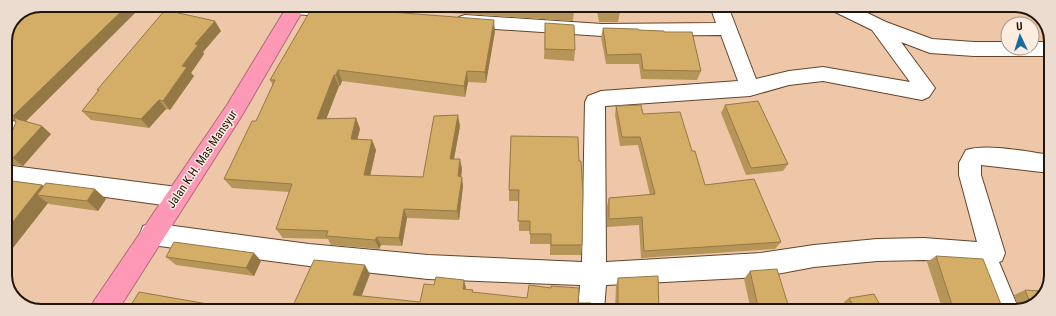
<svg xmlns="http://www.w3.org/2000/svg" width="1056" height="316" font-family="'Roboto Condensed',sans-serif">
	<rect width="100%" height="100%" fill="#eec7a8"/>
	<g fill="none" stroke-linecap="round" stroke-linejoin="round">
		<defs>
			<g id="minor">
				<path d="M289,5l52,1 6,2 3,4 -3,4 -6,2 -45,-4 -6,-2 -3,-4z"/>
				<path d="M710,6h18l28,73 33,-8 34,-4 87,15 -38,-52 -41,-20 -3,-4h25l33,16 46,17 42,3h34v6h24v-6h19v14h-77l-44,-3 -29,-11 34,46 -6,9 -7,3 -99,-19 -34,4 -39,11 -145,10 1,156 155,-9 53,-8 63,-6 47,-1 53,4 -18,-67v-12l7,-13c21,-7 62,2 84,5v18l-69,-8v10l24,78 -3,8 -3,1 20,48 -26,1 -18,-47 -51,-4 -47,1 -63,6 -53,10 -155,8 -2,25h-26l2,-25 -152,-6 -119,-13 -157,-21 -9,-3 -3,-8 3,-8 9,-3 157,21 119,11 154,7 3,-160 3,-6 13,-5 137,-10 -17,-46 -119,1 -137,-9 -6,-2 -3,-4 3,-4 6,-2 137,9 114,-1z"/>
				<path d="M5,118l16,6 3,6c-2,11 -9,18 -19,22z"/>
				<path d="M5,165l172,22 8,3 4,7 -4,7 -8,3 -172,-24z"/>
			</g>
			<path id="highway" d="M288,5h18l-65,112 -123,193h-28l4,-9 133,-196z"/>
		</defs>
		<use href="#minor" stroke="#644429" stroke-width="2"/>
		<use href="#highway" stroke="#b16a7a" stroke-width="2"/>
		<use href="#minor" fill="#fff" fill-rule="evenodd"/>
		<use href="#highway" fill="#fd98b7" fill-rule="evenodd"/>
	</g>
	<g fill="#b69558">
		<path d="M357,5l217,1v5l-1,10 -138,-9z"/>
		<path d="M596,6h24v5l-2,11h-19z"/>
		<path d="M51,7l86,4 -111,110 25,13 -28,32 -18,-2v-24l6,-6 5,-12v-1l-11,-4v-76z"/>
		<path d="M545,23l30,27 -1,11 -30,-2z"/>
		<path d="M603,28l61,4 37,39 -4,9 -56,-1 -2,-15h-33l-5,-27z"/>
		<path d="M221,31l-18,21 1,2 -13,19 3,3 -24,34 -4,-1 -17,19 -58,-8 -9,-9 16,-20 -1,-1z"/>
		<path d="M495,31l-9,52 -18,-1 -3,15 -123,-16 -2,5h-1l-13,33 30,-1 4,11 -3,11h15l4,10 -6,26 53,1 37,-51 -6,33 8,10 -1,8 2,9 -4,34 -52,-2 -5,28 -21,-1 -2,4 -48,-4 -3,-6 -45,-1 -7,-9 13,-37 -57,-4 -8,-9 32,-58 17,-36 -3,-5z"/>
		<path d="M725,105l63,59 -5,7 -37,4 -25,-62z"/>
		<path d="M616,106l27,8 49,37 13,34 76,57 -6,7 -134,9 -2,-33 -32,2v-21l2,-8 41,-3 -12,-50 -18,1 -5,-31z"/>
		<path d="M511,136l71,109 -1,10h-31v-11h-20v-13h-11v-30h-10v-11z"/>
		<path d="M5,180l37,5 2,1 62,13 -8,12 -49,-7 -1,-1 -43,55z"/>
		<path d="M254,253l7,8 -7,15 -78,-11 -10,-8z"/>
		<path d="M936,256l66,51 16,-1 -4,-11 11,-5 12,13 -22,8h-72l-16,-49z"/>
		<path d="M750,271l40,40h-39l-7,-32z"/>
		<path d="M618,278l41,33 -44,-1 1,-24z"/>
		<path d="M849,298l34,13h-35l-4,-9z"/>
	</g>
	<g fill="#947947">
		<path d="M128,5h4l5,6 -114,113 -10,-8z"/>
		<path d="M494,20l1,11 -9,52 -1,-11z"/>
		<path d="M215,21l6,10 -18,21 1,2 -13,19 3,3 -24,34 -7,-9 32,-57z"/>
		<path d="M338,70l4,11 -2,5 -4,-11z"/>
		<path d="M467,71l1,11 -3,15 -1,-11z"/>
		<path d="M334,75l5,11 -17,44 -5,-11z"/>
		<path d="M159,100l7,9 -17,19 -8,-9z"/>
		<path d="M458,115l2,11 -8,43 -2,-10z"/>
		<path d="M356,118l4,11 -5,20 -4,-10z"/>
		<path d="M42,126l9,8 -28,32 -10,-8z"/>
		<path d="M372,140l4,10 -8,35 -4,-10z"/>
		<path d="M460,159l2,10 -2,17 -2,-10z"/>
		<path d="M462,177l1,9 -4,34 -2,-9z"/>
		<path d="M42,185l12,9 -17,1 11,8 -43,55v-26z"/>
		<path d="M95,189l11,10 -8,12 -11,-10z"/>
		<path d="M404,209l3,9 -5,28 -3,-8z"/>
		<path d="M377,237l4,8 -2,4 -4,-9z"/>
		<path d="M254,253l7,8 -7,15 -8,-8z"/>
		<path d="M365,265l5,9 -11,29 -6,-8z"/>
		<path d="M464,280l2,8 -1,10 -2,-9z"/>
	</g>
	<g fill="#d4ad66" stroke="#947947">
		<path d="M41,5h7l3,2 2,-2h75l-115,111 -8,-3v-72l11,-26z"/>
		<path d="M313,6l181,14 -9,52 -18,-1 -3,15 -126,-16 -2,5h-2l-17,44 39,-1 -5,21 21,1 -8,35 59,2 11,-61 24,-1 -8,44h10l-2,17 4,1 -5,34 -53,-2 -5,29 -22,-1 -2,3 -49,-4 2,-5 -52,-2 16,-45 -68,-5 28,-58h4l19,-41h-5z"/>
		<path d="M478,6h96v5z"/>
		<path d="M599,6h21v5h-20z"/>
		<path d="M165,10l50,11 -20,23 3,1 -16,21 5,1 -24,34 -4,-1 -18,19 -59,-8 17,-21h-2z"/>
		<path d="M545,23l29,2 1,25 -30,-1z"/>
		<path d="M603,28l35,1v1l26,1v1h28l9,39 -58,-1 -2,-16 -34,1z"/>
		<path d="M758,101l30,63 -37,4 -26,-63z"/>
		<path d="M641,105l2,9 37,-2 12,39h3l10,34 49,-6 27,63 -137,9 -2,-34 -33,2v-21l46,-4 -15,-57h-18l-6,-31z"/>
		<path d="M14,118l28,8 -29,32 -8,-1v-17l6,-6 5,-12z"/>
		<path d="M511,136l67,1 1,24h2l2,32 -1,52h-31v-11h-21v-13h-12l1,-31h-10z"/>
		<path d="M5,180l37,5 -37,47z"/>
		<path d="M46,183l49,6 -8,12 -50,-6z"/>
		<path d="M174,242l80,11 -8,15 -80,-11z"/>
		<path d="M936,256l47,3 19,48 29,-2 -6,-15 17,1 1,3 -6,9 -22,8h-61z"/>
		<path d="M314,260l51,5 -12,30 67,7 4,-18 10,1 2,-8 28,3 -1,9 10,1 -1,2 55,6 2,-13 22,3v-2l28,2 -1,15h13l-1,7h-299z"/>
		<path d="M777,269l13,42h-31l-9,-40z"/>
		<path d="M658,276l1,35 -24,-1 -17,-1v-31z"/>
		<path d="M139,292l103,18h-114z"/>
		<path d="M874,294l9,17h-27l-7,-13z"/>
	</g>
	<g text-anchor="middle" stroke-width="3" stroke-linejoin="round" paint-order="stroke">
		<g font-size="12" fill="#23160a" stroke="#fdede1">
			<text transform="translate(202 159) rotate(-56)" y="4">Jalan K.H. Mas Mansyur</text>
		</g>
	</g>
	<path d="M0 0H1056V316H0ZM41 12H1015A29 29 0 0 1 1044 41V275A29 29 0 0 1 1015 304H41A29 29 0 0 1 12 275V41A29 29 0 0 1 41 12Z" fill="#ecdcd0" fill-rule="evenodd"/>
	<path fill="none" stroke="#23160a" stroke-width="2" d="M41 12H1015A29 29 0 0 1 1044 41V275A29 29 0 0 1 1015 304H41A29 29 0 0 1 12 275V41A29 29 0 0 1 41 12Z"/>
	<g transform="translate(1020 36) rotate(356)"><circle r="19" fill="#fdede1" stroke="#a6978b"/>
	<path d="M0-3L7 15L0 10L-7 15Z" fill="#196c9d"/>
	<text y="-6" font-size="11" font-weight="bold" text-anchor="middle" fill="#23160a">U</text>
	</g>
</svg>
